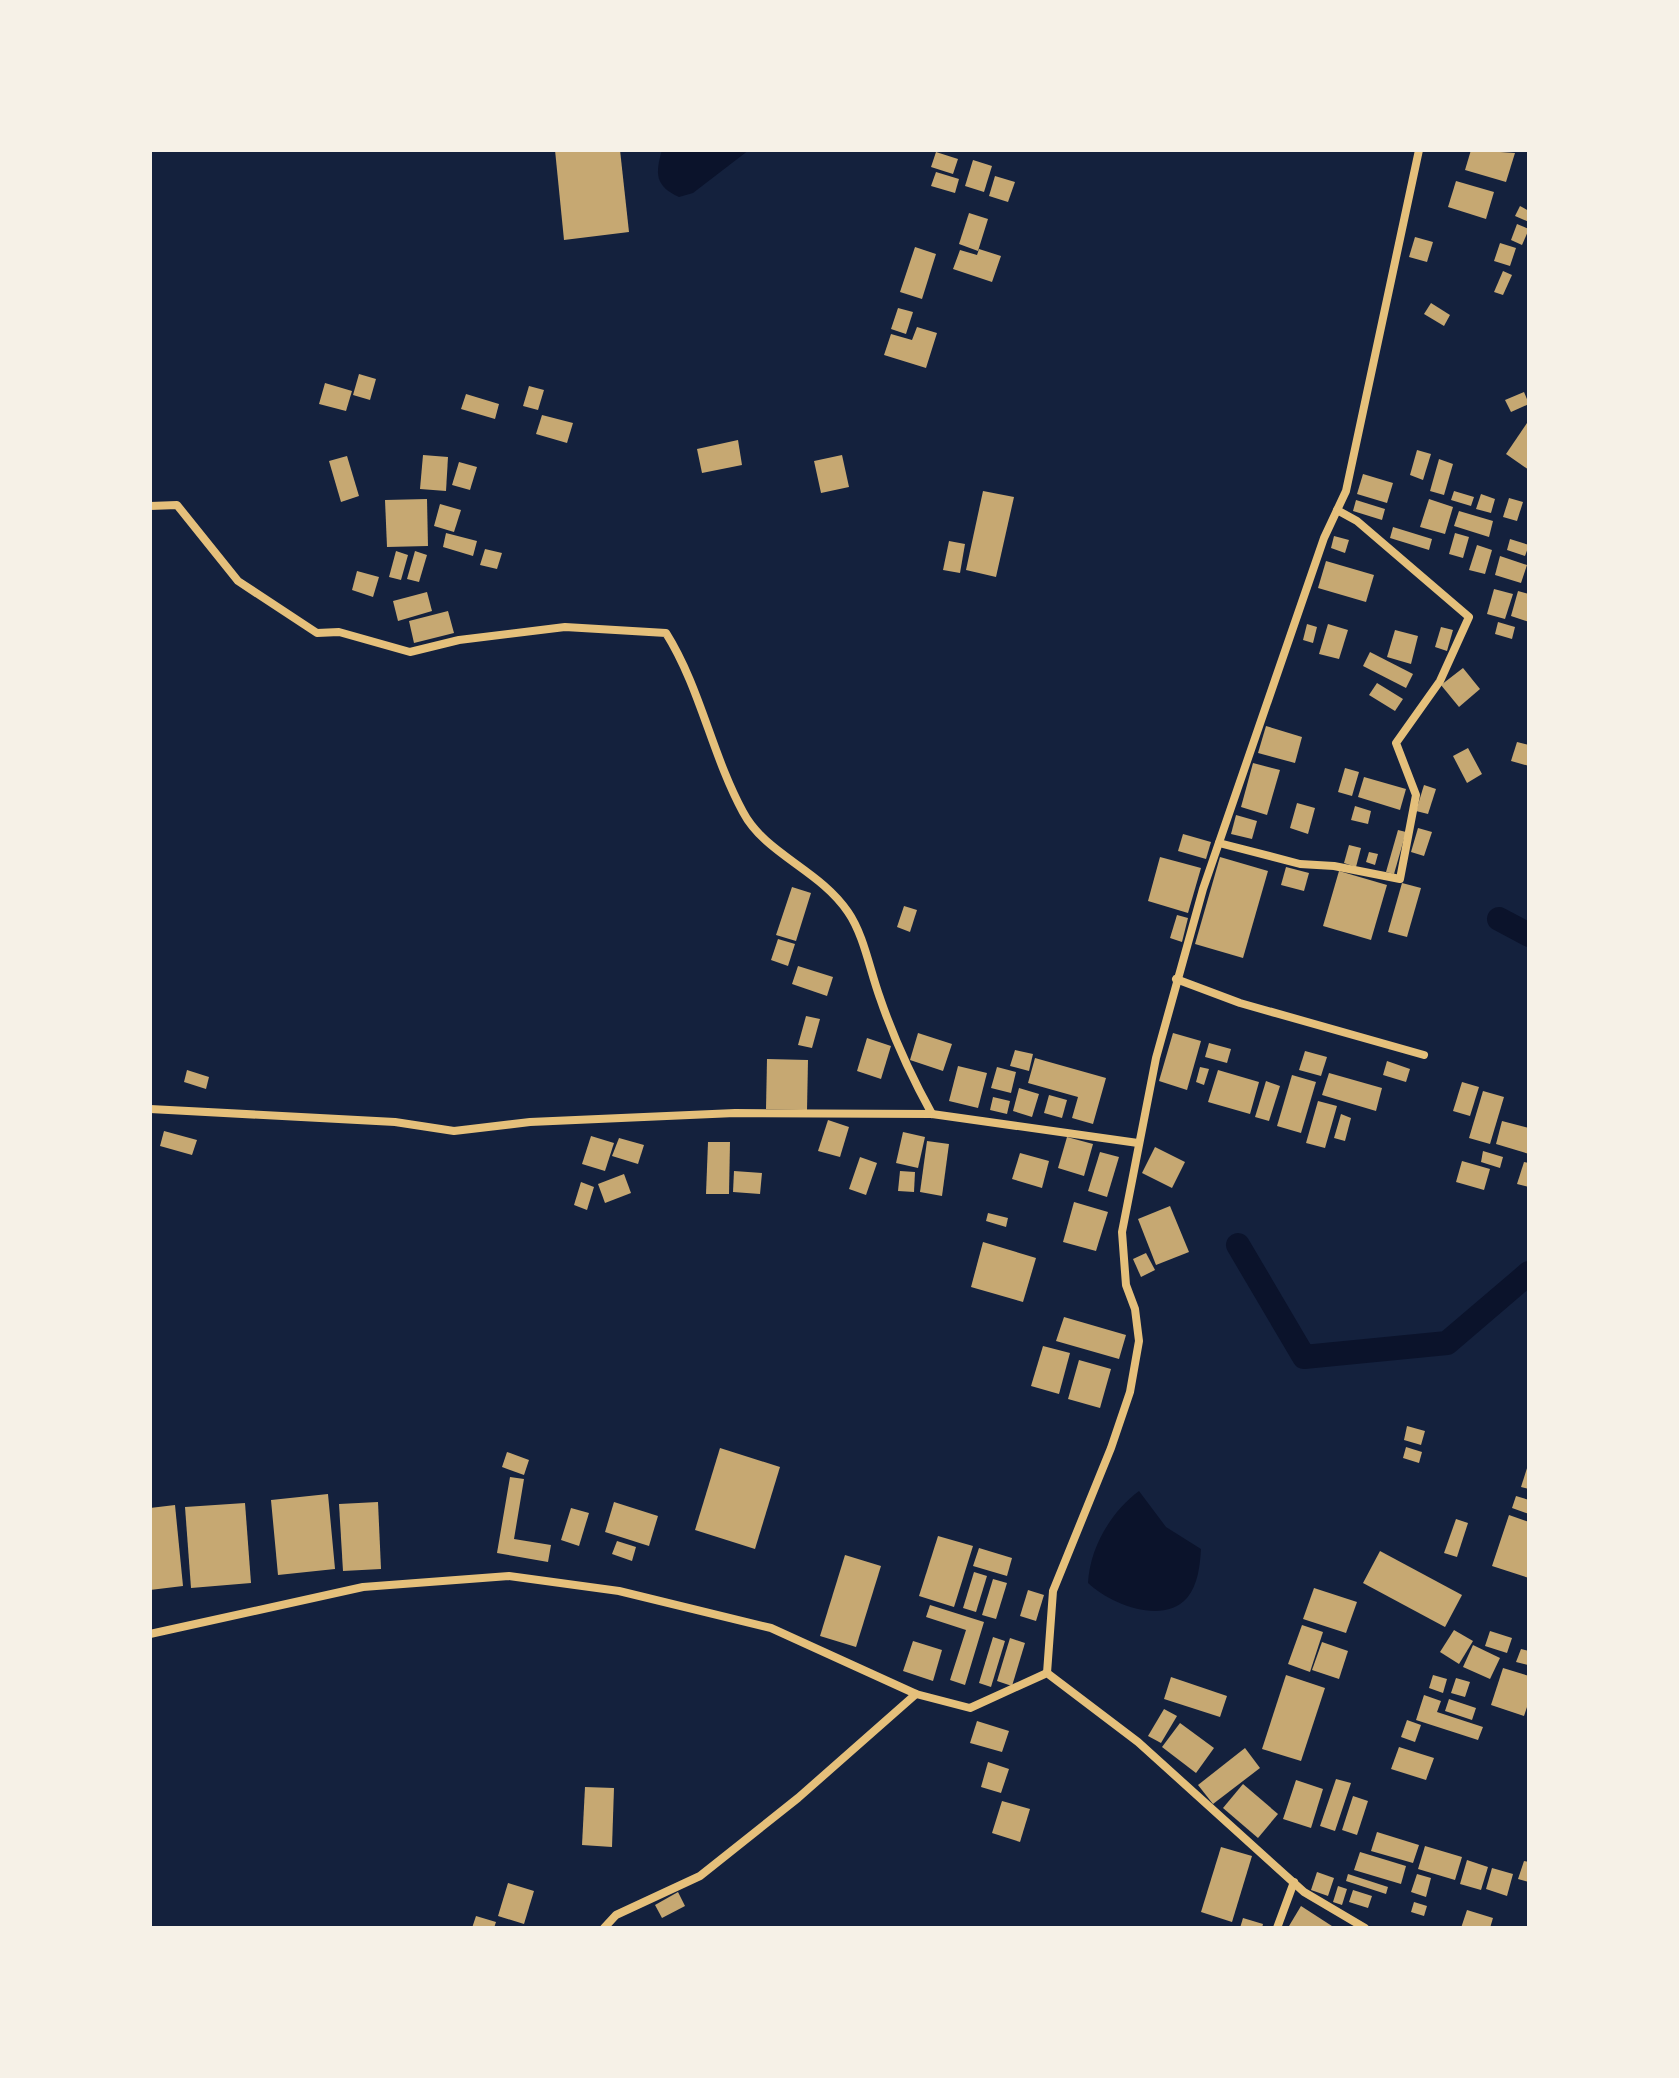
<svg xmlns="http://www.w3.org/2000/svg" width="1679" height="2078" font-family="Helvetica,sans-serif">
	<rect width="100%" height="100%" fill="#14213d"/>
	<g fill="#0b132b">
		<path d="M662,150h87l-56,43 -14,4c-24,-11 -24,-23 -17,-47z"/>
		<path d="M1139,1491l27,36 35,22c-1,16 -3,36 -14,49 -25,28 -78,5 -99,-15 2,-36 23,-71 51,-92z"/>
	</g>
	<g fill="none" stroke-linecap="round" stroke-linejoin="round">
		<g stroke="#0b132b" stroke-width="24">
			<path d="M1499,919l30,16"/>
			<path d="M1238,1245l66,112 143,-14 82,-70"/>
		</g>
	</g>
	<g fill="#c6a872">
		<path d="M555,150h65l9,82 -65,8z"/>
		<path d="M1471,150l44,3 -9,29 -41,-12z"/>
		<path d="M936,152l22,7 -5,15 -22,-7z"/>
		<path d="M973,160l19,6 -8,26 -19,-6z"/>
		<path d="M936,172l23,7 -4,14 -24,-7z"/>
		<path d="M995,176l20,6 -7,20 -19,-6z"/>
		<path d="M1456,181l38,11 -8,27 -38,-12z"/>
		<path d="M1520,206l9,5v11l-14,-6z"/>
		<path d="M969,213l19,6 -10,32 -19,-7z"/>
		<path d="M1517,224l12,5 -7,16 -11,-5z"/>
		<path d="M1415,237l18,5 -6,20 -18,-5z"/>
		<path d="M1500,243l16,5 -6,18 -16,-5z"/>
		<path d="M915,247l21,7 -14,45 -22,-7z"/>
		<path d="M979,249l22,7 -9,26 -39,-13 7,-19 17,5z"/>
		<path d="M1503,271l9,4 -9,20 -9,-3z"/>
		<path d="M1431,303l19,12 -6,11 -20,-12z"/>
		<path d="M898,308l15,4 -7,22 -15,-5z"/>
		<path d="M917,327l20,6 -11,35 -42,-13 7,-21 21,6z"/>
		<path d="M359,374l17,5 -6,21 -17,-5z"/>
		<path d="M325,383l27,8 -6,20 -27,-7z"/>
		<path d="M529,386l15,4 -6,20 -15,-4z"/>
		<path d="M1524,392l5,12 -18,8 -6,-12z"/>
		<path d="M466,394l33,10 -4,15 -34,-10z"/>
		<path d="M542,415l31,8 -6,20 -31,-9z"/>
		<path d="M1529,420v50l-23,-16z"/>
		<path d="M738,440l4,25 -40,8 -5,-24z"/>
		<path d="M1417,450l14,4 -8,26 -13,-5z"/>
		<path d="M423,455l25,2 -2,34 -26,-2z"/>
		<path d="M842,455l7,32 -28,6 -7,-32z"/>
		<path d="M347,456l12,40 -18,6 -12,-41z"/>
		<path d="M1439,459l14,5 -9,31 -14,-4z"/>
		<path d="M459,462l18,5 -7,23 -18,-5z"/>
		<path d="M1363,474l30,9 -6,20 -30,-9z"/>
		<path d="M983,491l31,6 -18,80 -30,-7z"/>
		<path d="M1454,491l20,6 -3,9 -20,-6z"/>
		<path d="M1481,494l14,5 -4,14 -15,-4z"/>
		<path d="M1509,498l14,4 -6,19 -14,-4z"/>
		<path d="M427,499l1,47 -41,1 -2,-47z"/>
		<path d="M1429,499l24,8 -8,27 -25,-7z"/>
		<path d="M1356,500l29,9 -3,11 -29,-9z"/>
		<path d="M440,504l21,6 -7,22 -20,-6z"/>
		<path d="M1459,511l34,10 -4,16 -35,-11z"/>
		<path d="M1393,527l39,12 -3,11 -39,-12z"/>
		<path d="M446,533l31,8 -4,15 -30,-9z"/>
		<path d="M1455,533l14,4 -6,21 -14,-4z"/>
		<path d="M1334,536l15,4 -4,13 -14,-5z"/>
		<path d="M1510,539l19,6 -4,11 -18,-6z"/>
		<path d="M949,541l16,3 -5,29 -17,-3z"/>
		<path d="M1477,545l15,5 -7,24 -16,-4z"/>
		<path d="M485,549l17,4 -5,16 -17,-4z"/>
		<path d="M396,551l12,4 -7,25 -12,-3z"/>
		<path d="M415,551l12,4 -8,27 -12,-3z"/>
		<path d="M1500,556l27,9 -6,18 -26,-8z"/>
		<path d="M1326,561l48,14 -8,27 -48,-14z"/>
		<path d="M357,571l22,6 -6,20 -21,-7z"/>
		<path d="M1494,589l19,5 -8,25 -18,-5z"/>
		<path d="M1518,591l11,3v28l-18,-6z"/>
		<path d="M427,592l5,19 -34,10 -5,-20z"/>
		<path d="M448,611l6,22 -40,10 -5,-22z"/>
		<path d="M1498,622l17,5 -3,12 -17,-5z"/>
		<path d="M1307,624l10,3 -4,16 -10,-3z"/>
		<path d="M1328,624l20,6 -9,29 -20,-5z"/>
		<path d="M1441,627l12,3 -6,21 -12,-4z"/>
		<path d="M1395,630l23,6 -7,28 -24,-7z"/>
		<path d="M1370,652l43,22 -7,14 -43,-22z"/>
		<path d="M1463,668l17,21 -21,18 -18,-22z"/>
		<path d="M1377,683l26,16 -8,12 -26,-16z"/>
		<path d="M1266,726l36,11 -7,26 -37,-10z"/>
		<path d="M1517,742l12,3v21l-18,-5z"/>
		<path d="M1468,748l14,26 -15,9 -14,-27z"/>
		<path d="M1253,763l27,7 -13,45 -26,-8z"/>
		<path d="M1345,768l14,4 -7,24 -14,-4z"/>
		<path d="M1364,777l42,12 -6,21 -42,-13z"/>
		<path d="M1424,785l12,4 -8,25 -12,-3z"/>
		<path d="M1297,803l18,5 -7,26 -18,-6z"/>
		<path d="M1355,806l16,5 -3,13 -17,-4z"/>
		<path d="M1236,815l21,6 -5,18 -21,-5z"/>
		<path d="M1418,828l14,4 -8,24 -13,-4z"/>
		<path d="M1398,830l8,2 -12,42 -8,-2z"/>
		<path d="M1183,834l28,8 -5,17 -28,-8z"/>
		<path d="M1349,845l12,3 -5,19 -12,-4z"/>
		<path d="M1369,852l9,2 -3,11 -9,-3z"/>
		<path d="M1160,857l41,11 -13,45 -40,-12z"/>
		<path d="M1220,857l48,14 -25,87 -48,-14z"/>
		<path d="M1286,867l23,6 -5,18 -23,-6z"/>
		<path d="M1339,871l48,14 -16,55 -48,-14z"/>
		<path d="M1402,883l19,5 -14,49 -19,-5z"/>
		<path d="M792,887l19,6 -15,48 -20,-6z"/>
		<path d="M904,906l13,4 -7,22 -13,-5z"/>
		<path d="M1177,915l11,3 -6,24 -12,-4z"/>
		<path d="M778,939l17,5 -7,22 -17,-6z"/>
		<path d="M798,966l35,11 -6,19 -35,-12z"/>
		<path d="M806,1016l14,3 -8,29 -14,-3z"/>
		<path d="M918,1033l34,11 -9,27 -33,-11z"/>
		<path d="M1173,1033l28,8 -14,49 -28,-9z"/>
		<path d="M867,1038l24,8 -10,33 -24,-8z"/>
		<path d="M1209,1043l22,6 -4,14 -22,-6z"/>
		<path d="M1015,1050l18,4 -4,17 -19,-5z"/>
		<path d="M1305,1051l22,6 -6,19 -22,-6z"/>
		<path d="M1035,1058l71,20 -13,46 -21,-6 6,-21 -50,-14z"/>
		<path d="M767,1059l41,1 -1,50 -41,-1z"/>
		<path d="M1387,1061l23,8 -4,13 -23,-7z"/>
		<path d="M958,1066l29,7 -9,35 -29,-7z"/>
		<path d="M997,1067l19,5 -5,21 -20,-5z"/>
		<path d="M1200,1067l9,2 -5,16 -8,-3z"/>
		<path d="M187,1070l22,7 -3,12 -22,-7z"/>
		<path d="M1218,1070l41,12 -9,32 -42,-12z"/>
		<path d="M1329,1073l53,15 -6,23 -54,-16z"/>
		<path d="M1292,1075l24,7 -15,51 -24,-7z"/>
		<path d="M1266,1081l14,5 -11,35 -14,-4z"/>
		<path d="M1462,1082l17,5 -9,29 -17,-5z"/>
		<path d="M1019,1088l20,6 -7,23 -19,-6z"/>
		<path d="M1483,1091l21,6 -14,47 -21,-6z"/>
		<path d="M1049,1095l18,5 -5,18 -18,-5z"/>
		<path d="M993,1097l17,4 -3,13 -17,-4z"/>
		<path d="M1318,1101l19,5 -12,42 -19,-5z"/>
		<path d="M1341,1114l10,4 -6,23 -11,-3z"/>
		<path d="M828,1120l21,7 -9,30 -22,-6z"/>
		<path d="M1502,1121l27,7v26l-33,-10z"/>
		<path d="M164,1131l33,9 -5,15 -32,-9z"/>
		<path d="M903,1132l22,5 -7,31 -22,-5z"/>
		<path d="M591,1136l23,7 -9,28 -23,-7z"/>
		<path d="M1067,1137l26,7 -9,32 -26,-8z"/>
		<path d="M619,1138l25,7 -6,19 -26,-8z"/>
		<path d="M927,1141l22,3 -7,52 -22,-4z"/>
		<path d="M708,1142h22l-1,52h-23z"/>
		<path d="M1155,1147l30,15 -13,26 -30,-15z"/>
		<path d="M1483,1151l20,6 -3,11 -19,-6z"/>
		<path d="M1100,1152l19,5 -12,40 -19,-6z"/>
		<path d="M1020,1153l29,8 -7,27 -30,-9z"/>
		<path d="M860,1157l17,6 -11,32 -17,-6z"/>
		<path d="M1462,1161l28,8 -6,21 -28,-8z"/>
		<path d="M1524,1162l5,1v24l-12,-3z"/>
		<path d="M734,1171l28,2 -2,21 -27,-2z"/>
		<path d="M900,1171l15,1 -1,20 -16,-1z"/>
		<path d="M624,1174l7,19 -26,10 -7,-19z"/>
		<path d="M581,1182l13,5 -7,23 -13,-5z"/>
		<path d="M1074,1202l34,10 -12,39 -33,-9z"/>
		<path d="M1170,1206l19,46 -33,13 -18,-46z"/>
		<path d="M988,1213l20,5 -2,9 -20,-6z"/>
		<path d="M983,1242l53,16 -13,44 -52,-15z"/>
		<path d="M1146,1253l9,17 -14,7 -8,-18z"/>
		<path d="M1064,1317l62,18 -7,24 -63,-18z"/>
		<path d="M1043,1346l27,7 -11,41 -28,-8z"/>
		<path d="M1079,1360l32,9 -11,39 -32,-9z"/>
		<path d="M1407,1426l18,5 -4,14 -17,-5z"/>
		<path d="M1406,1447l16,5 -3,11 -16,-5z"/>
		<path d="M720,1448l60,19 -25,82 -60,-19z"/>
		<path d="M507,1452l22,8 -5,15 -22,-8z"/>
		<path d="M1528,1465h1v24l-8,-2z"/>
		<path d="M510,1477l14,2 -10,60 37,6 -3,17 -51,-9z"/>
		<path d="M328,1494l7,75 -57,6 -7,-75z"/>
		<path d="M1516,1496l13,4v14l-17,-6z"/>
		<path d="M378,1502l3,67 -38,2 -4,-67z"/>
		<path d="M614,1502l44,14 -9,30 -44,-14z"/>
		<path d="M245,1503l6,80 -60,5 -6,-81z"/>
		<path d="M175,1505l8,81 -33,4v-82z"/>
		<path d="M571,1508l18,5 -10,33 -18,-6z"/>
		<path d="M1509,1515l20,7v56l-37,-12z"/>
		<path d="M1456,1519l12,4 -11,34 -13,-4z"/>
		<path d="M938,1536l35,10 -19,61 -35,-11z"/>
		<path d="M617,1541l19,6 -4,14 -20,-7z"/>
		<path d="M979,1548l33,10 -5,18 -34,-10z"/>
		<path d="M1380,1551l82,44 -17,32 -82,-44z"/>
		<path d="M845,1555l36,11 -25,81 -36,-11z"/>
		<path d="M974,1572l13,4 -11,36 -13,-4z"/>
		<path d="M993,1579l14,4 -11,36 -14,-4z"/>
		<path d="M1314,1588l43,14 -11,31 -43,-14z"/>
		<path d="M1028,1590l16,5 -8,26 -16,-5z"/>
		<path d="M930,1605l54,17 -19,63 -15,-5 16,-50 -40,-13z"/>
		<path d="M1302,1625l21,7 -13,40 -22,-8z"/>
		<path d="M1454,1630l19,11 -14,23 -19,-12z"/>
		<path d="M1490,1631l22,7 -5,15 -22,-7z"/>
		<path d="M993,1637l12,4 -14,46 -12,-4z"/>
		<path d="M1010,1638l15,5 -13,43 -15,-5z"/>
		<path d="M913,1641l29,9 -9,31 -30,-10z"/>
		<path d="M1322,1642l26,9 -9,28 -27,-9z"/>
		<path d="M1473,1645l27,13 -10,21 -27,-12z"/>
		<path d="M1521,1649l8,2 -1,14 -12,-3z"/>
		<path d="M1503,1668l26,8v25l-5,15 -33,-11z"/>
		<path d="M1286,1675l39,13 -24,73 -39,-12z"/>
		<path d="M1433,1675l14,4 -4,14 -14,-5z"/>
		<path d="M1171,1677l56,19 -7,21 -56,-18z"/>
		<path d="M1456,1678l14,4 -5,15 -14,-4z"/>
		<path d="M1424,1695l17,6 -4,11 46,15 -5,13 -62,-20z"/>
		<path d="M1449,1699l27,9 -4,12 -27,-9z"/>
		<path d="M1164,1709l13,7 -16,27 -13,-7z"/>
		<path d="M1407,1720l14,5 -6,17 -14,-5z"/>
		<path d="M977,1721l32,10 -7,21 -32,-9z"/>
		<path d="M1180,1723l34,25 -18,25 -34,-26z"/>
		<path d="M1399,1747l35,11 -8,22 -35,-11z"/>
		<path d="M1245,1748l15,20 -47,36 -15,-19z"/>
		<path d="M988,1762l21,7 -8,24 -20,-6z"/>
		<path d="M1336,1779l15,4 -16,48 -15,-5z"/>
		<path d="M1296,1780l27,9 -12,39 -28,-9z"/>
		<path d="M1243,1784l35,30 -20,24 -35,-30z"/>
		<path d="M585,1787l29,1 -2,59 -30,-2z"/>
		<path d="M1353,1796l15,5 -11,34 -15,-5z"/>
		<path d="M1002,1801l28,8 -10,33 -28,-9z"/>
		<path d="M1377,1832l42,13 -6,18 -42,-12z"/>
		<path d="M1425,1846l37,11 -7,23 -37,-11z"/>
		<path d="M1221,1847l31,9 -20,66 -31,-10z"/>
		<path d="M1360,1852l46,14 -5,18 -47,-14z"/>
		<path d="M1467,1860l21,7 -7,23 -21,-6z"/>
		<path d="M1524,1861l5,1v20l-11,-3z"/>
		<path d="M1492,1868l21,6 -6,22 -21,-7z"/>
		<path d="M1317,1872l17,6 -6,18 -17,-6z"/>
		<path d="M1348,1874l40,13 -2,7 -40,-13z"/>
		<path d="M1417,1874l14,4 -5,19 -15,-5z"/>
		<path d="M508,1883l26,8 -10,33 -26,-8z"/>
		<path d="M1338,1886l9,3 -5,16 -9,-3z"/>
		<path d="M1353,1890l19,6 -4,12 -19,-6z"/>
		<path d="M678,1892l7,14 -23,12 -7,-13z"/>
		<path d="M1414,1902l13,4 -3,10 -13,-4z"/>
		<path d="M1301,1906l34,22h-43l-3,-2z"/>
		<path d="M1467,1910l26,8 -3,10h-29z"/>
		<path d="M476,1916l20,6 -2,6h-22z"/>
		<path d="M1243,1918l20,6 -1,4h-22z"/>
	</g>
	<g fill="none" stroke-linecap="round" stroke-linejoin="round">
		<g stroke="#e5c07b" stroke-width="8">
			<path d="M150,506l27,-1 61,76 79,52 22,-1 71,20 49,-12 106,-13 101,6c34,54 46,122 77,179 22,42 77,58 105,100 16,23 22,59 32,86 14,41 31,78 52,116"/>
			<path d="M1219,843l81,21 34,2 66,13 16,-84 -20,-52 44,-62 29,-64 -112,-96 -20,-11"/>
			<path d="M1176,979l64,24 184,52"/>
			<path d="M150,1109l245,13 59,9 76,-9 205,-9 197,1 206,29"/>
			<path d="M150,1634l213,-47 146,-11 110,15 152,37 145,66 54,14 77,-35 91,69 166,150 61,36"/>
			<path d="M1047,1673l6,-82 58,-143 19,-56 9,-51 -4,-32 -9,-24 -4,-53 34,-174 47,-169 121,-351 22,-47 73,-341"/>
			<path d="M604,1928l12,-13 84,-39 98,-78 118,-104"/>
			<path d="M1277,1928l17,-46"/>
		</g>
	</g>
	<rect width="1679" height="2078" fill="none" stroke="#f6f1e7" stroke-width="304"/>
</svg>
